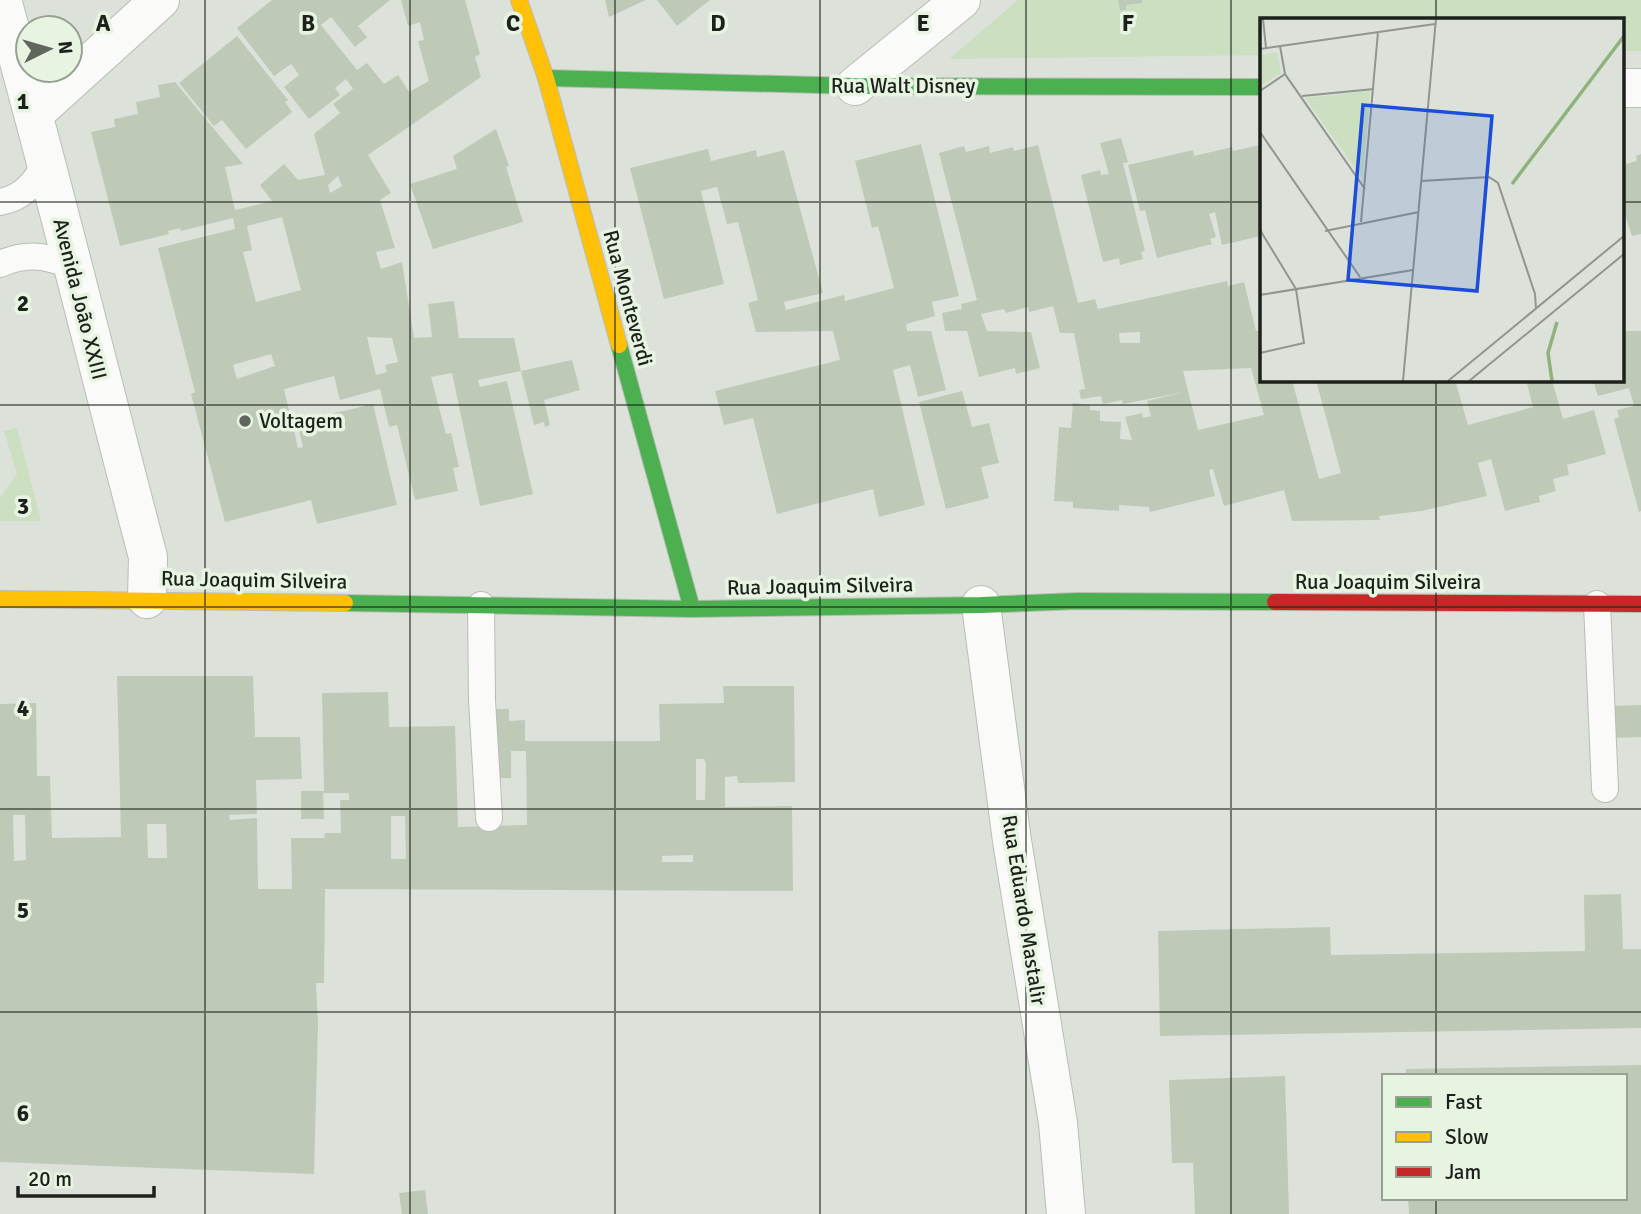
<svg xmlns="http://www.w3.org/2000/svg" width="1641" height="1214" font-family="Signika,sans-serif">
	<rect width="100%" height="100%" fill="#dce2d9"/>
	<g fill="#ccdfc1">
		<path d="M1018,0h623v51h-19v-32h-361v36l-312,4z"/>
		<path d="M17,428l24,93h-41v-23l17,-24 -13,-43z"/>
	</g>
	<g fill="#becab7" fill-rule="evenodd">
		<path d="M272,0h118l-32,26 9,11 -12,10 -24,-30 -10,8 36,45 10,-7 17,21 14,-9 11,17 20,-11 -11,-40 6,-1 -4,-18 -12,4 -7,-26h64l15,54 -5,3 6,20 -113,78 23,38 -11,7 15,48 -19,4 5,17 21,-7 12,76 18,-1 -4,-33 26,-3 5,37h55l7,33 -43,9 2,7 27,-6 26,113 -53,12 -28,-133 -21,4 15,57 5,-1 8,34 -6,1 5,23 -43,9 -18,-75 -8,2 -9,-38 -40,11 -6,-24 -50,13 14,59 5,-1 -6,-25 76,-18 24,101 -80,19 -6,-24 -86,22 -34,-128 4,-2 -37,-144 77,-19 -2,-11 -52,13 -1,-3 -12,3 1,3 -49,12 -29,-114 24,-5 -1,-8 24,-5 -2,-12 24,-5 -2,-12 17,-3 68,82 -18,3 10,43 37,-9 -12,-16 24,-21 14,16 27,-5 -11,-41 26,-21 -7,-9 20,-15 -7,-10 -11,9 5,7 -31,24 -25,-32 15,-12 -8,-11 -17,12 -37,-48zM338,176l4,10 -12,7 -2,-8zM282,217l19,73 -45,12 -13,-50 9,-2 -5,-24zM367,337l25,1 6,24 -13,3 2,7 -11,3zM271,354l4,12 -38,13 -4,-14z"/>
		<path d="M605,0h41l-37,17z"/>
		<path d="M657,0h53l-33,26z"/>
		<path d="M1118,0h24v3l-16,2v5l-6,1z"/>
		<path d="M237,36l51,64 -3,2 7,10 -46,37 -24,-29 -8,6 -35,-43z"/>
		<path d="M496,129l13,37 -3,1 17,55 -90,27 -23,-65 47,-15 -4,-13z"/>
		<path d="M1121,138l7,24 -5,1 22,88 -4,1 2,7 -23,6 -1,-7 -16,4 -22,-87 19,-5 1,5 8,-1 -9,-31z"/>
		<path d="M921,144l38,152 -27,6 3,14 -29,8 1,7h24l15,59 -28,7 -8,-32 -17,5 32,135 -46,12 -6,-28 -96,25 -24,-96 -29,7 -9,-34 125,-31 -7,-29 -77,1 -8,-29 10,-3 -20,-78 -11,2 -10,-37 -16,4 23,93 -60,15 -34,-131 78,-19 3,12 45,-11 1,7 27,-7 39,143 -39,9 2,8 58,-15 1,6 49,-13 -16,-62 -6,2 -17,-67z"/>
		<path d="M1038,145l40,158 17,-4 3,10 129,-28 1,5 16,-4 12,49h5v49h31l27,99 22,-6 -25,-93h139l13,45 65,-18 -7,-27h26l11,39 31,-9 12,44 -39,11 2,10 -16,4 3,12 -17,5 1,6 -35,9 -14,-52 -13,4 9,33 -66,15 -42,5 1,4 -88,1 -8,-31 -60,16 -11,-37 -4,1 6,26 -65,16 -1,-5 -30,-2v6l-46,-3v-6l-19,-1 5,-74 12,1 2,-25 17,2v5l10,1v10l21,1 -1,17 12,1 -7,-23 17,-4 1,5 8,-2 -4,-15 37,-9 -61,12 -1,-4 -19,4 -2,-8 -20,3 -2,-9 6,-1 -11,-56h-14l-7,-27 -24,6 -1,-5 -22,6 -2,-4 -23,5 6,17 44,1 9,36 -24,6 -1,-6 -36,9 -12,-46h-22l-3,-18 20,-4 -1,-5 16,-4 -38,-147 25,-7 2,6 23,-6 1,7 23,-6 1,4zM1140,332v11h-20l-1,-10zM1251,368l13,47 -66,15 -15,-59z"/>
		<path d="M1260,145l1,91 -39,9 -7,-33 -6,2 7,23 -6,2 2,5 -55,14 -12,-48 -5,1 -12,-46 65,-15 1,6 38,-9 1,4z"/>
		<path d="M1641,154v80l-9,2 -10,-30v-41l15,-4 -1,-5z"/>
		<path d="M1622,331h19v180l-2,1 -25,-93 5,-2 -2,-7 17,-4 -5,-18 -31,8 -5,-16h29z"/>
		<path d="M572,360l8,30 -36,10 6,25 -5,2 -1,-5 -10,3 -13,-54z"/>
		<path d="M962,391l10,36 17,-4 10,40 -18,4 8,31 -43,11 -27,-107z"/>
		<path d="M117,676h136l2,61h45l2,42 -46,1 1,34 -28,1 1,5 27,-2 1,71h34l-1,-51h33l1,-5h16l-1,-33h9v-7h-26l1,26h-23v-28h23l-2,-98 66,-1 1,35 66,-1 3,101 69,-2 -1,-74h-15v27h-15l-10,-69h23v12l16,-1v21h135l-1,-37 65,-1 -1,-17h71l1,96 -57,1 -1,-7 -12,1v30l67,-1 1,85 -468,-2 -1,94h-8l2,41 -4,150 -314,-12v-458l36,-1 1,73h13l2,62 69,-1zM696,759h8l2,5 -1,36h-9zM13,815h12l1,45 -12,1zM391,816h14l1,43h-15zM147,824h19l1,34h-19zM693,855v7h-31v-6z"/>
		<path d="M1641,705v32l-29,1 -1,-32z"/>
		<path d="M1621,894l2,55h18v79l-481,8 -2,-105 172,-4 1,28 254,-4 -1,-56z"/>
		<path d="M1641,1065v149h-232l-1,-16h217v-122h-219v-7z"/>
		<path d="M1285,1076l4,138h-94l-2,-51h-21l-3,-83z"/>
		<path d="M425,1190l3,24h-26l-3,-21z"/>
	</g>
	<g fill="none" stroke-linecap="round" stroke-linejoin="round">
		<defs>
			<g id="lane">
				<path d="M0,202c23,-4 36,-20 46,-40"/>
				<path d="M0,264c27,-12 43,-8 70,0"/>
				<path d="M1597,604l8,185"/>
				<path d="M481,605l1,95 7,118"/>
			</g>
			<g id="street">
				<path d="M2,0c52,185 97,372 146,557l-1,42"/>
				<path d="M855,86l106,-86"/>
				<path d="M1622,88h19"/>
				<path d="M34,114l126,-114"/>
				<path d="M981,605l31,236 46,282 8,91"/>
			</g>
			<g id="fast">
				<path d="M546,78l309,8 406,1"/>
				<path d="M619,345l73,264"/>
				<path d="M345,603l347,6 289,-4 96,-4 198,1"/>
			</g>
			<g id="slow">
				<path d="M519,0l27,78 73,267"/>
				<path d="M0,599l345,4"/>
			</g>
			<path id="jam" d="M1275,602l366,2"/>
		</defs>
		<use href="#lane" stroke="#b9bdb6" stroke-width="28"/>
		<use href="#street" stroke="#b9bdb6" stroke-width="40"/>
		<use href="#fast" stroke="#b9bdb6" stroke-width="18"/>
		<use href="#slow" stroke="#b9bdb6" stroke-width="18"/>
		<use href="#jam" stroke="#b9bdb6" stroke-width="18"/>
		<use href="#lane" stroke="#fafbf9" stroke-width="26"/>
		<use href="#street" stroke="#fafbf9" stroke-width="38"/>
		<use href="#fast" stroke="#4caf50" stroke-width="16"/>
		<use href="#slow" stroke="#ffc107" stroke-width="16"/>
		<use href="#jam" stroke="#c62828" stroke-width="16"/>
	</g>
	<path fill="none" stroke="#1d211b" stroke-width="2" stroke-opacity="0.55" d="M205,0v1214M410,0v1214M615,0v1214M820,0v1214M1026,0v1214M1231,0v1214M1436,0v19M0,202h1261M1622,202h19M1436,380v696M0,405h1641M0,607h1641M0,809h1641M0,1012h1641M1436,1198v16"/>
	<circle fill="#60655e" stroke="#e8f4e2" stroke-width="2.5" cx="245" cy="421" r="7"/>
	<g text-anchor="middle" stroke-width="7" stroke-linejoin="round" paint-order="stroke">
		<g font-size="21" fill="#1d211b" stroke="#e8f4e2">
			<text x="903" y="93">Rua Walt Disney</text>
			<text transform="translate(628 298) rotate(75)" y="7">Rua Monteverdi</text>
			<text transform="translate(80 299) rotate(76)" y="7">Avenida João XXIII</text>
			<text transform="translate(254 580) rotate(1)" y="7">Rua Joaquim Silveira</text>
			<text x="1388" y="589">Rua Joaquim Silveira</text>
			<text transform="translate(820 586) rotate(-1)" y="7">Rua Joaquim Silveira</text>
			<text transform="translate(1024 910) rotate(81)" y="7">Rua Eduardo Mastalir</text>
		</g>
		<g font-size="21" fill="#1d211b" stroke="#e8f4e2" text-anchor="start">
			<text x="259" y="428">Voltagem</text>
		</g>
	</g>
	<g transform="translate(1260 18)">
		<rect width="364" height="364" fill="#dce2d9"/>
		<path d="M17,34l4,21 -21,13v-31zM110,73l-7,88 -58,-81z" fill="#ccdfc1"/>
		<path fill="none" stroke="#90b27c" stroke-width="3.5" d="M252,166l112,-148M292,363l-4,-28 9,-31"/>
		<path fill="none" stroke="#90958d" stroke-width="2" d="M3,1l3,29M20,28l5,28 80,115M0,31l175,-25M0,73l25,-17M42,78l72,-7M0,114l100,145M161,163l68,-4 9,6 37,111 1,15M101,204l17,-190M0,212l36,59 8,54 -44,10M65,213l94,-19M0,277l153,-25M143,363l33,-362M188,363l176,-145M209,363l155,-127"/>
		<path fill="#1d4ed8" fill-opacity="0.15" stroke="#1d4ed8" stroke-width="3.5" d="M103,87l129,11 -15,175 -129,-11z"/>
		<rect width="364" height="364" fill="none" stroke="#1d211b" stroke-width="3.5"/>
	</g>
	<g font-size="23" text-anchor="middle" font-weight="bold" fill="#1d211b" stroke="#e8f4e2" stroke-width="7" stroke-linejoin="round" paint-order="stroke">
		<text x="103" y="31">A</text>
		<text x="308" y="31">B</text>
		<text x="513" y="31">C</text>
		<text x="718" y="31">D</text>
		<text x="923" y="31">E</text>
		<text x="1128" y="31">F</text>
		<text x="23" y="109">1</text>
		<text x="23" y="311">2</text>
		<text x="23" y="514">3</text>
		<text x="23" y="716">4</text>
		<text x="23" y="918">5</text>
		<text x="23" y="1121">6</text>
	</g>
	<rect x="1382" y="1074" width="245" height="126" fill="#e8f4e2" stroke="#97a092" stroke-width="2"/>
	<rect x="1396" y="1097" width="35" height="10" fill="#4caf50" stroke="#97a092" stroke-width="2"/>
	<text x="1445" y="1109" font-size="21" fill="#1d211b">Fast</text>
	<rect x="1396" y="1132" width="35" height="10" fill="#ffc107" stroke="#97a092" stroke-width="2"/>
	<text x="1445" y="1144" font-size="21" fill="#1d211b">Slow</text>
	<rect x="1396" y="1167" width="35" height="10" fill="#c62828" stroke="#97a092" stroke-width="2"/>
	<text x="1445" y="1179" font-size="21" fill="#1d211b">Jam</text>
	<g transform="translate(49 49) rotate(85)"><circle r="33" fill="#e8f4e2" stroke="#97a092" stroke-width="2"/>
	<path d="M0-5L12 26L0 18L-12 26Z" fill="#60655e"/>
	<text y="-10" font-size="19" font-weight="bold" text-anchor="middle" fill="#1d211b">N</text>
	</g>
	<path d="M18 1186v10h136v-10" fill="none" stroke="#1d211b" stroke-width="3.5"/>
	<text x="28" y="1186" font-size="21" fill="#1d211b" stroke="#e8f4e2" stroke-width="5" paint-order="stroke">20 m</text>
</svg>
